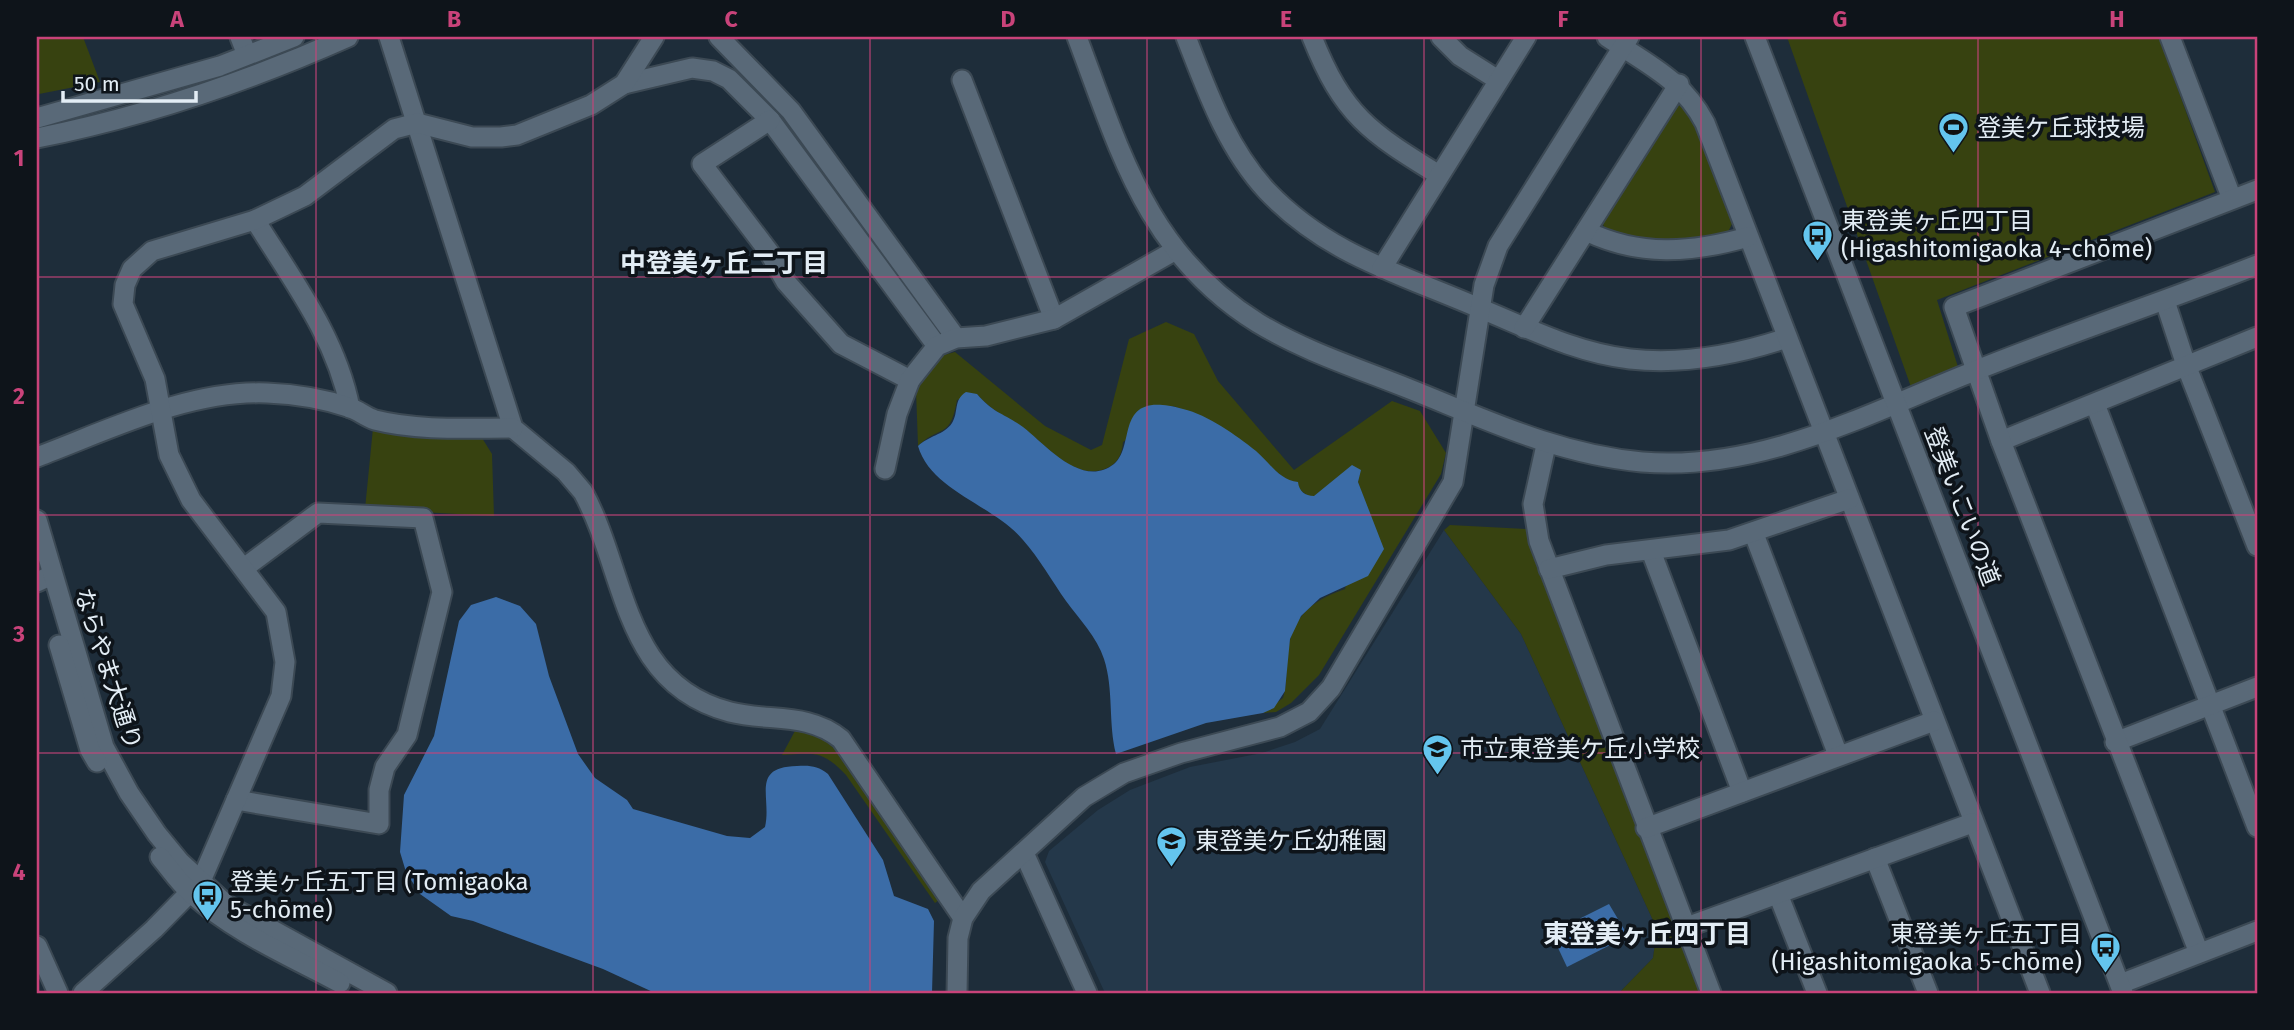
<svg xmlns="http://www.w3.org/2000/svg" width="2294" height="1030" font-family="'Fira Sans','Noto Sans JP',sans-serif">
	<rect width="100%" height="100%" fill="#1e2d3a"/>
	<path fill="#24384a" d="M1444,530l77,104 136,295 -4,29 -34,35h-514l-60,-131 4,-11 49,-41 32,-20 60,-23 72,-14 33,-11 25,-13z"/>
	<g fill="#374210">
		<path d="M37,37h46l17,45 -61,12z"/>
		<path d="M1787,37h372l56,155 -278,108 21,67 -47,20z"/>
		<path d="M1686,105l47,117 -6,12c-43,7 -78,7 -121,-2l-5,-13 72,-113z"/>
		<path d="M1166,322l28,12 24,47 76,89 98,-69 28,10 26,42 -5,21 -122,201 -28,28 -15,9 -13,1 20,-15c4,-12 3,-25 4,-38 3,-41 21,-58 58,-71l22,-81 -9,-26 2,-12 -46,27 -6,-1 -99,-76 -36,-14 -50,36c-1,12 -5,21 -16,26 -30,14 -58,-20 -79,-36 -20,-16 -34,-18 -51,-38l-20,6c-7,40 -16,24 -39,46l-2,-56 24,-34 15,-4 90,74 46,24 11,-5 27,-106z"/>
		<path d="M373,428l41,7 68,3 10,16 2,62 -129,-7z"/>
		<path d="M1450,525l76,4 178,464h-85l34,-35 4,-29 -136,-295 -77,-104z"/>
		<path d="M796,729l22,6 18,15 103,150 -4,3 -89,-128c-24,-25 -31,-22 -64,-20z"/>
	</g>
	<g fill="#3b6ca7">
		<path d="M966,392l11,2c17,20 27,19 46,33 23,18 59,62 91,37 23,-19 -2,-75 69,-55 25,6 53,26 73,42 14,12 23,29 42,31 1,9 7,14 16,14l38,-31 9,5 -3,12 26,67 -16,27 -48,22 -19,18 -11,23 -5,52 -11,17 -11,5 -57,10 -90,31c-8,-31 -2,-64 -12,-95 -7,-22 -25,-40 -38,-58 -14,-20 -27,-43 -43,-61 -29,-35 -92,-49 -105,-94 10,-10 26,-11 34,-23 7,-11 1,-23 14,-31z"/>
		<path d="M496,597l24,9 16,18 13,52 29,78 17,24 32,22 6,9 94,27 23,2 15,-11c7,-30 -15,-60 32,-61 13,-1 21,0 31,8l55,86 11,36 34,13 6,12 -2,72h-277l-52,-24 -130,-48 -22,-5 -31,-22 -14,-22 -6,-20 4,-57 30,-59 25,-115 12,-16z"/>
		<path d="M1609,904l19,32 -61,31 -16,-34z"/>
	</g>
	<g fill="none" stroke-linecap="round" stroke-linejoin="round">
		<defs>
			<g id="minor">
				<path d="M240,37l7,18"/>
				<path d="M389,37l124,391 53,44 17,20c44,81 39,192 147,220 39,10 78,0 111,27l122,179"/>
				<path d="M719,37l72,74 165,227"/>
				<path d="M1186,37c21,54 41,111 81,154 61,64 134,83 212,117 49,20 97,45 151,51 54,6 106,-4 157,-21"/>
				<path d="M1312,37c31,78 57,95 127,138"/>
				<path d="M1441,37l19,19 38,24"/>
				<path d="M1607,37c40,27 75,42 98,86l335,870"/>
				<path d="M2170,37l62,162"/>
				<path d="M962,80l92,239"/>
				<path d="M624,84l68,-16 21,3 16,8 41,41 167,226"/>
				<path d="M770,120l-68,44 67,88 17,30 55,62 69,36"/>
				<path d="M37,138c106,-21 212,-57 311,-101"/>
				<path d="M255,220c38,61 81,117 95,188"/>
				<path d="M1586,231c53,26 106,22 162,6"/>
				<path d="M1382,268l144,-231"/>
				<path d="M2165,301l21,64 71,181"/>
				<path d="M1524,328l155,-244"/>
				<path d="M2095,404l162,423"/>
				<path d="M2001,441l256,-104"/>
				<path d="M1546,445l-13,59 6,37 172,452"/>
				<path d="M37,457c72,-27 151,-67 230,-64 27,1 58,6 84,15 8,3 15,9 24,12 43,11 94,8 138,8"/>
				<path d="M885,469l12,-55 13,-34 27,-34 19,-8 30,-2 68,-17 120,-68"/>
				<path d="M1754,534l84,221"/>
				<path d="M1651,551l91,241"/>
				<path d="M1549,569l57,-14 123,-15 120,-41"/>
				<path d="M37,582l15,-7"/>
				<path d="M2115,742l142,-55"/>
				<path d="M236,800l143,24v-34l6,-23 22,-32 35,-143 -19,-74 -105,-5 -74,55"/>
				<path d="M1646,828l288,-107"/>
				<path d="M1024,853l63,140"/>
				<path d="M1875,858l53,135"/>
				<path d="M1778,894l39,99"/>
				<path d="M1684,928l288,-105"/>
				<path d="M37,946l21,47"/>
				<path d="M2199,953l-198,-512 -47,-134 303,-117"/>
				<path d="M2120,984l137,-53"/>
				<path d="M83,993l71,-64 47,-48 80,-185 4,-34 -9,-50 -85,-112 -22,-45 -14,-76 -32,-75 2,-19 7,-16 20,-18 103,-31 50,-24 89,-67 23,-6 55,14h29l16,-2 74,-30 33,-21 30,-47"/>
				<path d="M957,993l1,-55 5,-20 18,-27 103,-94 40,-24 57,-20 99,-26 29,-15 22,-24 122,-206 31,-197 14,-39 131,-209"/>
			</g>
			<g id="tertiary">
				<path d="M1077,37c43,114 70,217 181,286 46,28 99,45 149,65 78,31 149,66 235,74 117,10 225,-48 330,-90 94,-38 191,-70 285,-107"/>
				<path d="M1755,37l368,956"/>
				<path d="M37,118l183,-52 74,-29"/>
				<path d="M37,520l67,227 25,46 28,41 23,28 47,43 160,88"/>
				<path d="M59,645l31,105 7,12"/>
				<path d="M160,857c10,12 20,27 32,37 43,39 98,62 148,89"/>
			</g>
		</defs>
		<use href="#minor" stroke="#3c4954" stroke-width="23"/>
		<use href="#tertiary" stroke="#3c4954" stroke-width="23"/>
		<use href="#minor" stroke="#596978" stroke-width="19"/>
		<use href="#tertiary" stroke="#596978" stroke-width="19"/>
	</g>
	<path fill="none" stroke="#c9437a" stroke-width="2" stroke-opacity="0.55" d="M316,37v956M593,37v956M870,37v956M1147,37v956M1424,37v956M1701,37v956M1978,37v956M37,277h2220M37,515h2220M37,753h2220"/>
	<defs>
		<symbol id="stadium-pin" viewBox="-11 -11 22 30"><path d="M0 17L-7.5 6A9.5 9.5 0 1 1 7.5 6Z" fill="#64c5ee" stroke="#0e141a"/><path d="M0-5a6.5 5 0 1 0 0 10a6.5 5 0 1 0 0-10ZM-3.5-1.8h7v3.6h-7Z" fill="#111"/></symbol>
		<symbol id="bus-pin" viewBox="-11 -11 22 30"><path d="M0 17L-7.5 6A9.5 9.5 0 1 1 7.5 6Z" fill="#64c5ee" stroke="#0e141a"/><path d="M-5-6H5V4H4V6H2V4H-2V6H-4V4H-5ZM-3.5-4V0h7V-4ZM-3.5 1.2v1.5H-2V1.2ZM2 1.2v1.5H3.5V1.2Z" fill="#111"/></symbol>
		<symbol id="school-pin" viewBox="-11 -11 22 30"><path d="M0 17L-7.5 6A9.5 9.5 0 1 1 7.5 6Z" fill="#64c5ee" stroke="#0e141a"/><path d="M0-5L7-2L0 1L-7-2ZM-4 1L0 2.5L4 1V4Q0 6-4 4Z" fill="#111"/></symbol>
	</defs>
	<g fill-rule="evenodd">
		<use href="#stadium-pin" x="1936" y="110" width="35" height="47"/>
		<use href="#bus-pin" x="1800" y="218" width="35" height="47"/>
		<use href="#school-pin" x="1420" y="732" width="35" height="47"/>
		<use href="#school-pin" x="1154" y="824" width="35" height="47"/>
		<use href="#bus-pin" x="190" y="878" width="35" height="47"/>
		<use href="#bus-pin" x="2088" y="930" width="35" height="47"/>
	</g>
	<g text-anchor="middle" stroke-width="7" stroke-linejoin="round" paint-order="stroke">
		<g font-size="24" fill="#e3edf5" stroke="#0e141a" text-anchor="start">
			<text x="1977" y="136">登美ケ丘球技場</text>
			<text x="1841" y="229">東登美ヶ丘四丁目<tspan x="1841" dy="28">(Higashitomigaoka 4-chōme)</tspan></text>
			<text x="1460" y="757">市立東登美ケ丘小学校</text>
			<text x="1195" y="849">東登美ケ丘幼稚園</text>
			<text x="230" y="890">登美ヶ丘五丁目 (Tomigaoka<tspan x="230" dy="28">5-chōme)</tspan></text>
			<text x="2082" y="942" text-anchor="end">東登美ヶ丘五丁目<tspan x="2082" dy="28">(Higashitomigaoka 5-chōme)</tspan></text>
		</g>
		<g font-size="24" fill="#e3edf5" stroke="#0e141a">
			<text transform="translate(1962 506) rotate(69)" y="8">登美いこいの道</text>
			<text transform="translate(108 669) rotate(72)" y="8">ならやま大通り</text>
		</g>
		<g font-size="26" font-weight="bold" fill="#e3edf5" stroke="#0e141a">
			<text x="724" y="272">中登美ヶ丘二丁目</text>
			<text x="1647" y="943">東登美ヶ丘四丁目</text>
		</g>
	</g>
	<rect width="2294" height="1030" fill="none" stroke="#0e141a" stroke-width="77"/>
	<path d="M63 91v10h133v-10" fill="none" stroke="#e3edf5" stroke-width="3.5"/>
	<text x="74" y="91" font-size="21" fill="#e3edf5" stroke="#0e141a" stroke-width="5" paint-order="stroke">50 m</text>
	<rect x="38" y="38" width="2218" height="954" fill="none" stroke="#c9437a" stroke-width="2.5"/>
	<g font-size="23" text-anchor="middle" font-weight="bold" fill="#c9437a">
		<text x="177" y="27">A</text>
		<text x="454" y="27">B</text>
		<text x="731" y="27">C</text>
		<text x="1008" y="27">D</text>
		<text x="1286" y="27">E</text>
		<text x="1563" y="27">F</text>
		<text x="1840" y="27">G</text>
		<text x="2117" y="27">H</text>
		<text x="19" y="166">1</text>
		<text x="19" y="404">2</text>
		<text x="19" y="642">3</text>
		<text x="19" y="880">4</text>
	</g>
</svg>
